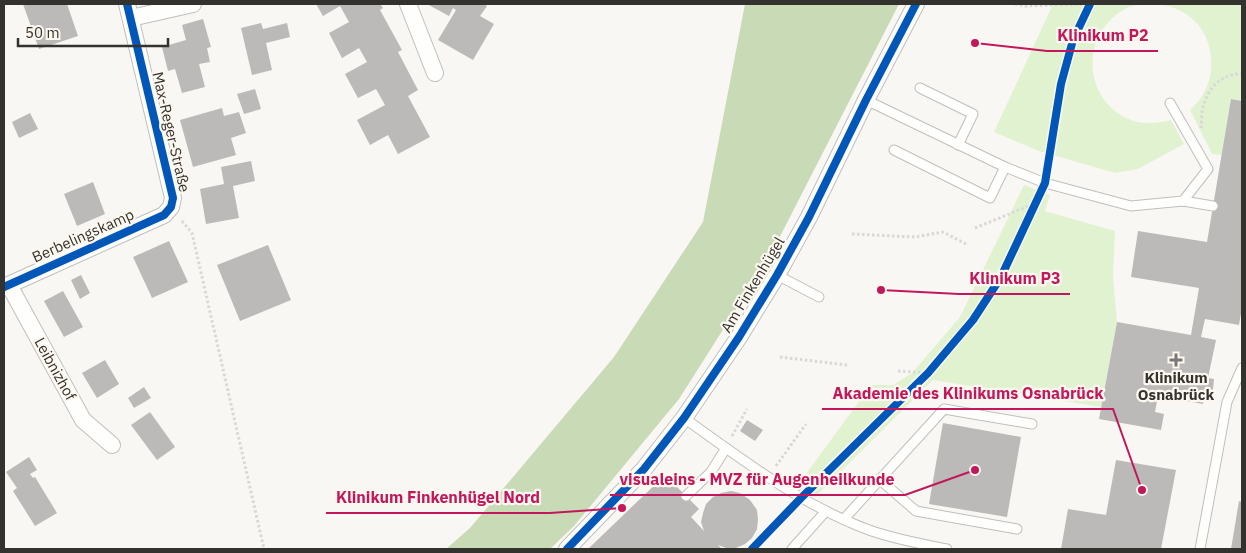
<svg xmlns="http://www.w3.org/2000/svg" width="1246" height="553" font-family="'IBM Plex Sans',sans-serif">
	<rect width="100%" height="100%" fill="#f9f7f3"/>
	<g fill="#e1f2d1">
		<path d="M1053,4h94c-5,1 -10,1 -15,2 -9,3 -19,10 -25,18 -28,33 -14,86 30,98 11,2 23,1 34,-2l13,24 -46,25 -23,4 -76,-22 -45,-19z"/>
		<path d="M1158,4h84v97l-11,-2 -9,56 -10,-1 -22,-44c4,-4 9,-9 12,-14 16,-24 11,-62 -12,-79 -10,-8 -20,-11 -32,-13z"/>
		<path d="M1024,185l26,10 -5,16 70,20 -2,45 4,46 -16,85 -168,-27 -118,117 -18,-7 6,-12 68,-93h22l19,-12 48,-56z"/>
	</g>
	<path fill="#c8dab6" d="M745,4h154l-128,250 -92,145 -105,127 -24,23h-104l24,-21 144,-171 89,-135z"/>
	<g fill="#bcbab9">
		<path d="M23,4h44l11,32 -39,13z"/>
		<path d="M316,4h64l3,4 -3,2 22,40 -4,2 20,38 -10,6 22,41 -32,17 -10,-19 -18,10 -13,-25 28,-15 -9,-16 -18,9 -13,-24 22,-12 -8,-14 -17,10 -13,-25 20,-11 -9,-16 -17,10z"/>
		<path d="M427,4h57l3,2 -7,10 14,8 -21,36 -35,-20 18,-30 -3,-2 -4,8z"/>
		<path d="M203,19l8,28 -4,1 3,14 -11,2 6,23 -23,6 -7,-24 -7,2 -6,-24 24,-7 -4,-15z"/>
		<path d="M261,23l2,6 24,-6 3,14 -24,6 6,27 -20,5 -11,-47z"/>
		<path d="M255,89l6,20 -17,5 -7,-20z"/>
		<path d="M1231,99l11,2v207l-3,17 -34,-6 -4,18 15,3 -8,38 6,1 -1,11 -6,-1 -4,15 -45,-8 -3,16 9,2 -3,16 -62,-11 18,-97 74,13 8,-47 -68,-11 7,-46 69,11z"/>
		<path d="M222,108l2,8 15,-4 7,21 -15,5 5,17 -43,12 -13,-47z"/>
		<path d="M30,113l8,16 -19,9 -7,-16z"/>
		<path d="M251,161l4,20 -22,5 6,32 -33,6 -6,-35 24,-5 -3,-17z"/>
		<path d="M93,182l12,32 -28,12 -13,-32z"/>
		<path d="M169,241l19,41 -36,16 -19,-41z"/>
		<path d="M268,245l23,55 -51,21 -23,-56z"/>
		<path d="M81,275l9,18 -10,6 -9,-19z"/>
		<path d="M63,291l20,36 -19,10 -20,-36z"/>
		<path d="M105,360l14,24 -22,14 -15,-25z"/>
		<path d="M144,387l7,11 -17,10 -6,-10z"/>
		<path d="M150,412l25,35 -18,13 -26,-35z"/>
		<path d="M747,420l16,10 -8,11 -15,-10z"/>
		<path d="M943,423l78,14 -14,80 -78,-13z"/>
		<path d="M29,457l8,13 -7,4 3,4 2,-1 22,36 -22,13 -22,-35 4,-3 -11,-16z"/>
		<path d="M1116,460l60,10 -15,79h-100l7,-40 38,6z"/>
		<path d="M665,475l34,34 -8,8 13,14 -3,-9 2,-9 3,-9 7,-7 8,-4 10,-2 9,2 10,7 7,10 1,10 -1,9 -5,9 -7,6 -9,4h-10l-8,-3 4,4h-134z"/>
		<path d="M1239,501l3,1v47h-11z"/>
	</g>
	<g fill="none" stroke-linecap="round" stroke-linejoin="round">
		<defs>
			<g id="lane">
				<path d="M920,88l53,26 -15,31"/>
				<path d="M866,100l139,67 40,16 86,23 52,-5 30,5"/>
				<path d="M1170,103l38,66 -25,32"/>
				<path d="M894,150l96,48 15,-31"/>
				<path d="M777,275l42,22"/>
				<path d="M684,418c59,42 117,87 185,112 25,9 52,14 78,19"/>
				<path d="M879,479l37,32 101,18"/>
				<path d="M686,496l25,-24 15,-24"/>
				<path d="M844,519l100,-110 88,15"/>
				<path d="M792,549l34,-38"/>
				<path d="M1200,549l27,-147 15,-34"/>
			</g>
			<g id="street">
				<path d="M408,4l27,69"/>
				<path d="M131,18l62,-14"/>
				<path d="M9,285l74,135 29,25"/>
				<path d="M4,287l160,-72 7,-8 2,-9 -46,-194"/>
				<path d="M567,549l77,-80 40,-51 55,-81 38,-62 32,-58 57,-117 50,-96"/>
			</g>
		</defs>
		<use href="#lane" stroke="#c0bfbc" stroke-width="11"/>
		<use href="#street" stroke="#c0bfbc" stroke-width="18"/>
		<g stroke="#d9d8d7" stroke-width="3" stroke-dasharray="2.5 2.5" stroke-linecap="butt">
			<path d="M1015,4l10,2 62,-2"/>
			<path d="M1201,128c1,-7 0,-17 3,-24 5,-18 20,-31 38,-30"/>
			<path d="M182,221l10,12 72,316"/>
			<path d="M975,228l61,-25"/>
			<path d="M852,234l63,3 28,-5 23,12"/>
			<path d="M780,357l67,8"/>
			<path d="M898,371l30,2"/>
			<path d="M1209,389l-1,6 6,2"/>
			<path d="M732,436l15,-27"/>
			<path d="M776,466l30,-42"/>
		</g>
		<use href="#lane" stroke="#fefefd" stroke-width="9"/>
		<use href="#street" stroke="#fefefd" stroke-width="16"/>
		<defs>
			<g id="cycleway">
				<path d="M4,287l160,-72 7,-8 2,-9 -46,-194"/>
				<path d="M567,549l77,-80 40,-51 55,-81 38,-62 32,-58 57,-117 50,-96"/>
				<path d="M752,549l49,-51 127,-125 45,-53 28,-43 44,-94 16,-99 12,-44 17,-36"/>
			</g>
		</defs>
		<use href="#cycleway" stroke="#fcf8f0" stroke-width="11"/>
		<use href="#cycleway" stroke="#0057b8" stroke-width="8"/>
	</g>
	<path fill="#797774" stroke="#fcf8f0" stroke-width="2" d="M1173.5 352.5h5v5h5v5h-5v5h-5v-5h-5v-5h5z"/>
	<g text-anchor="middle" stroke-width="4.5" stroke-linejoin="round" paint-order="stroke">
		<g font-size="15" fill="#34322f" stroke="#fcf8f0">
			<text transform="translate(171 132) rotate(77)" y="5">Max-Reger-Straße</text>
			<text transform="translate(83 236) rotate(-24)" y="5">Berbelingskamp</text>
			<text transform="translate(753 285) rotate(-59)" y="5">Am Finkenhügel</text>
			<text transform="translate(55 369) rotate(61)" y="5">Leibnizhof</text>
		</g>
		<g font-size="15" font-weight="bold" fill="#34322f" stroke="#fcf8f0">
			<text x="1176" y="383">Klinikum<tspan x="1176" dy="17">Osnabrück</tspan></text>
		</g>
	</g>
	<path fill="none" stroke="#c2185b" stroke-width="2" d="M975 43L1047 51H1158M881 290L959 294H1070M1142 490L1113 409H822M975 470L905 495H610M622 508L550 513H326"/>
	<g fill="#c2185b" stroke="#fcf8f0" stroke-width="2">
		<circle cx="975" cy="43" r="5"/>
		<circle cx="881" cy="290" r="5"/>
		<circle cx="1142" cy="490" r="5"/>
		<circle cx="975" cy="470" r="5"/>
		<circle cx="622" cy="508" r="5"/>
	</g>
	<g font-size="16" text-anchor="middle" font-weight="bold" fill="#c2185b" stroke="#fcf8f0" stroke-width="4.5" stroke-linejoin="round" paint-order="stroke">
		<text x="1103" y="41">Klinikum P2</text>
		<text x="1015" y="284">Klinikum P3</text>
		<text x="968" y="399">Akademie des Klinikums Osnabrück</text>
		<text x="757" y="485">visualeins - MVZ für Augenheilkunde</text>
		<text x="438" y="503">Klinikum Finkenhügel Nord</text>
	</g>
	<rect width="1246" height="553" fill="none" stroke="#34322f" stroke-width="10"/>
	<path d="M18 38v8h150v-8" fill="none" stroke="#34322f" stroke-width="2.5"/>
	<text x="25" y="38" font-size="15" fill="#34322f" stroke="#fcf8f0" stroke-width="4" paint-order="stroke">50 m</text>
</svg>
